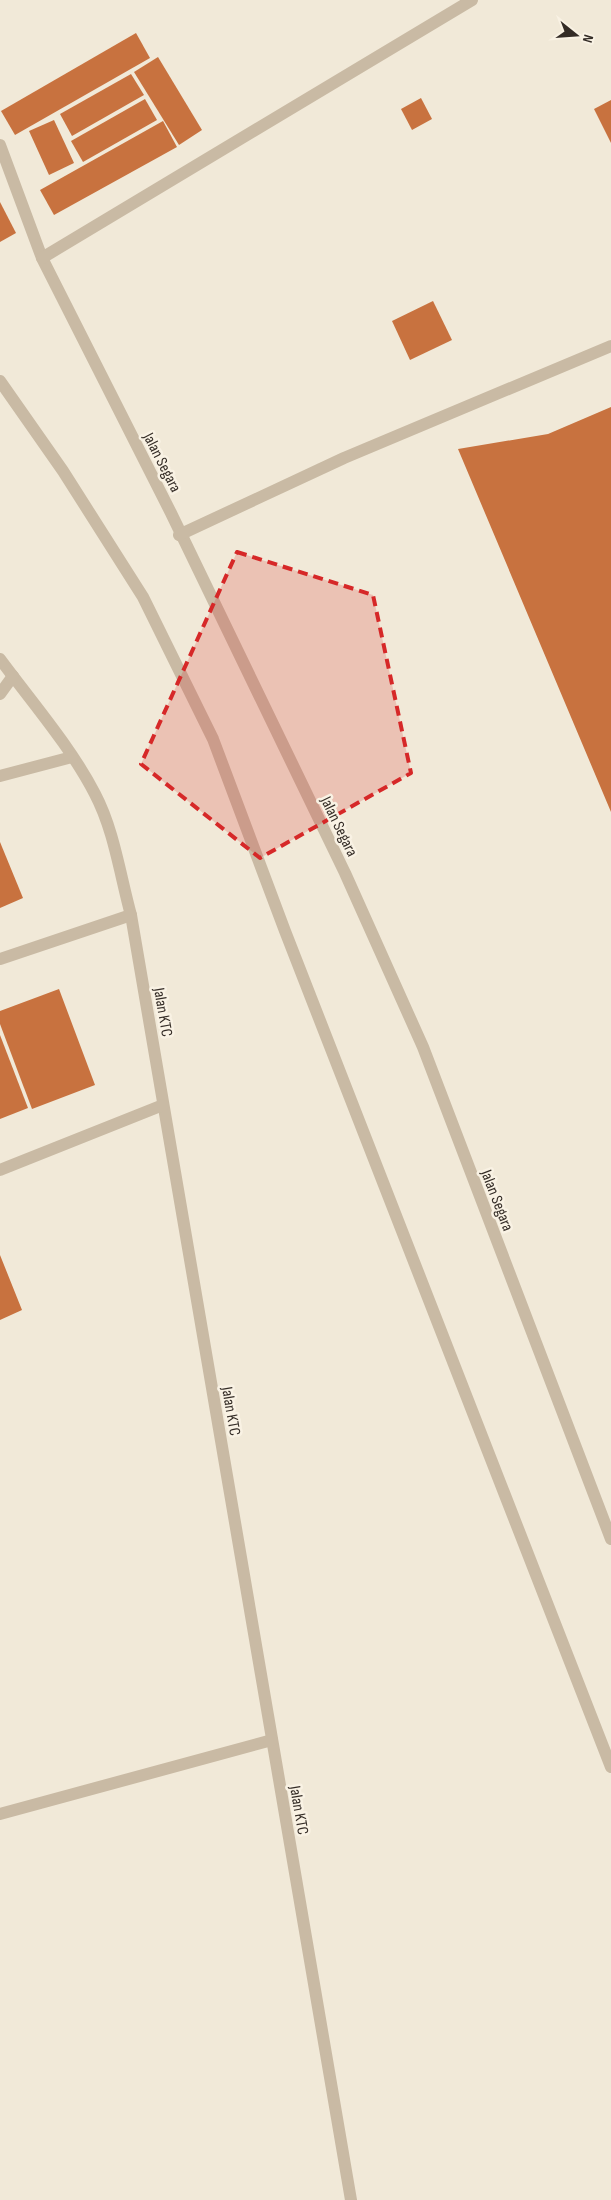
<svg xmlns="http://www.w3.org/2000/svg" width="611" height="2200" font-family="'Sofia Sans Condensed',sans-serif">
	<rect width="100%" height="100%" fill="#f1e9d8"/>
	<g fill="#c8723f">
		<path d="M136,33l14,25 -135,77 -14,-24z"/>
		<path d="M158,57l44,73 -23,15 -45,-73z"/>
		<path d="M131,74l13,21 -72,41 -12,-22z"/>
		<path d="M421,98l11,21 -20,11 -11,-21z"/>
		<path d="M145,99l12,21 -74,42 -12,-21z"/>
		<path d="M611,100v43l-17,-34z"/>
		<path d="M54,120l20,43 -25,12 -20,-44z"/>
		<path d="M163,121l14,26 -123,68 -14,-25z"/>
		<path d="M0,202l16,31 -16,9z"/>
		<path d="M433,301l19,39 -42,20 -18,-39z"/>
		<path d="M611,407v405l-153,-363 90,-15z"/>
		<path d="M0,842l23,56 -23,10z"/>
		<path d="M59,989l36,96 -63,24 -32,-85v-13z"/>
		<path d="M0,1035l28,73 -28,11z"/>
		<path d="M0,1255l22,55 -22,10z"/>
	</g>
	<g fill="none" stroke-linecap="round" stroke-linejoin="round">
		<g stroke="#c9baa4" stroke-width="12">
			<path d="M0,145l42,113 129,255 174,360 78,174 188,492"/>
			<path d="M42,258l430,-258"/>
			<path d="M0,381l63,90 80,126 70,142 72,192 326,836"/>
			<path d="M179,535l165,-77 267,-112"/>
			<path d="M0,659c31,42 71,88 95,135 19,36 25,81 36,121l220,1285"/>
			<path d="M0,694l13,-18"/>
			<path d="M0,776l72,-19"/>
			<path d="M0,959l131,-44"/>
			<path d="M0,1170l163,-65"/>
			<path d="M0,1814l272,-74"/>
		</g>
	</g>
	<path fill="#d62828" fill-opacity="0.2" stroke="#d62828" stroke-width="4" stroke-dasharray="10 6" stroke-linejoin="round" d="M237,552l136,43 38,178 -151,85 -119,-94z"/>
	<g text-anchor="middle" stroke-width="5" stroke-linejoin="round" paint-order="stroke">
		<g font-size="16" fill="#342c26" stroke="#f9f2e4">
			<text transform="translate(163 462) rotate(63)" y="6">Jalan Segara</text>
			<text transform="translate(340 826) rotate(64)" y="6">Jalan Segara</text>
			<text transform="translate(164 1012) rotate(80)" y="6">Jalan KTC</text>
			<text transform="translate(498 1200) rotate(69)" y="6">Jalan Segara</text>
			<text transform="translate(232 1411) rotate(80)" y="6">Jalan KTC</text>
			<text transform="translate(300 1810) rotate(80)" y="6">Jalan KTC</text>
		</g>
	</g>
	<g transform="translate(576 35) rotate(107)" stroke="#f9f2e4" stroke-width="4" paint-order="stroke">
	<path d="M0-4L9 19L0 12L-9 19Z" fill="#342c26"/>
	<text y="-8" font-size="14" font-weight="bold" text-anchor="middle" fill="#342c26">N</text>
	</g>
</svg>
